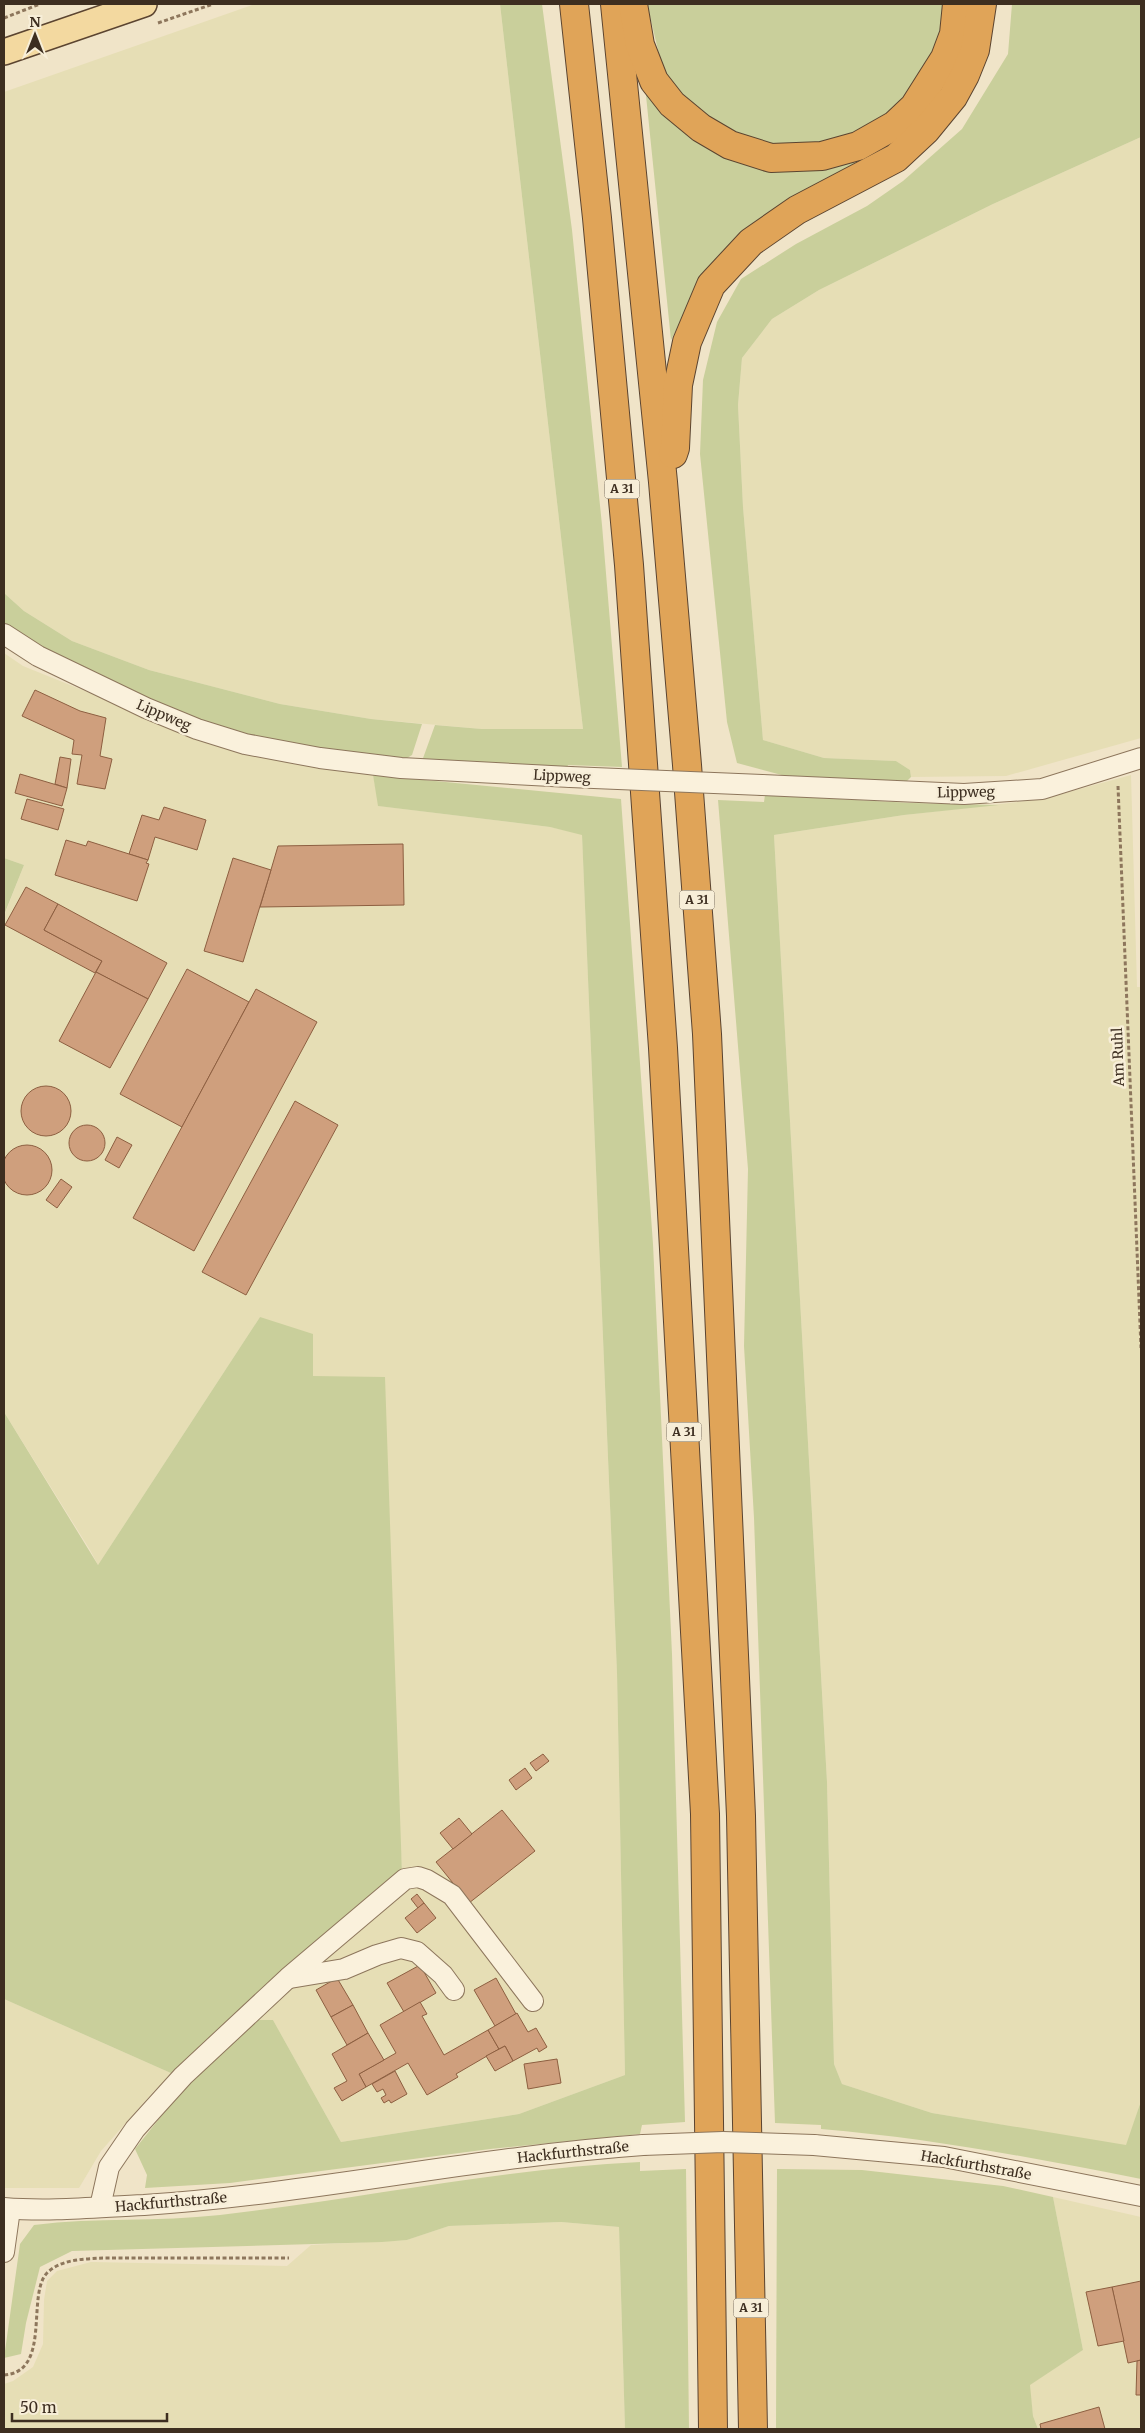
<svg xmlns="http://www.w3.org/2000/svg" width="1145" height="2433" font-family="Merriweather,serif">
	<rect width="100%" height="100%" fill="#f0e4c8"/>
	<g fill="#e6deb5">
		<path d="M255,4h245l83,725h-101l-111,-10 -91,-15 -131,-34 -77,-29 -48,-30 -20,-18v-501z"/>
		<path d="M1141,137v601l-135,38 -95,1 -1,-7 -14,-9 -72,-3 -61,-18 -20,-233 -5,-102 4,-47 30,-39 47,-29 174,-86z"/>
		<path d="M4,653l19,13 208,84 142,25 6,31 171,21 32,7 35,839 8,402 -106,39 -178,28 -68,-122h-19l148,-146 -1,-21 -89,-477 -52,-59 -162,248 -8,-15 -86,-138v-496l20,-51 -20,-7z"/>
		<path d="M1131,775l6,212h4v1113l-14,46 -195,-33 -90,-29 -8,-20 -7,-282 -53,-947 130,-20 139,-16z"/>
		<path d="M4,1999l169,75 -19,17 -53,60 -22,37h-75z"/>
		<path d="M1053,2197l88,20v210l-7,2h-96l-5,-13 -4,-31 54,-35z"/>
		<path d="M561,2222l58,5 6,202h-621v-45l9,-3 20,-14 10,-23 1,-44 3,-19 10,-10 34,-9 196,4 24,-21 96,-5 42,-14z"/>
	</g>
	<g fill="#c9cf9b">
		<path d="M500,4h42l30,226 30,295 20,242 -54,-2 -1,3 -145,-7 13,-36 47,4h101z"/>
		<path d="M647,4h303l-3,23 -43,80 -71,37 -58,5 -33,-10 -48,-27 -30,-37z"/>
		<path d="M1012,4h129v133l-148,67 -174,86 -47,29 -30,39 -4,47 5,102 20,233 61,18 72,3 14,9 1,7 -8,8 -110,-7 -56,-15 -10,-41 -27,-268 3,-74 14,-58 24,-43 55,-35 71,-38 36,-25 59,-52 46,-75z"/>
		<path d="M961,66l-52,68 -208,147 -30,59 -27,-264 40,48 147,38z"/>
		<path d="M4,593l20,18 48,30 77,29 131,34 91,15 51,5 -10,31 -8,5c-41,-6 -84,-9 -124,-17 -60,-12 -116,-36 -171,-61 -36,-17 -74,-34 -105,-59z"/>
		<path d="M373,775l248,24 32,445 19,410 13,468 -43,3 -2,9 -150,15 -260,34 -85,5 2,-13 -12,-26 55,-69 64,-60h19l68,122 178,-28 106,-39 -8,-402 -35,-838 -32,-8 -172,-21z"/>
		<path d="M765,795l147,8 87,2 -95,10 -130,20 53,947 7,282 8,20 90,29 194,32 15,-44v78c-106,-21 -212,-41 -320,-50v-4l-46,-2 -21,-605 -10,-172 4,-177 -30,-369 46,2z"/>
		<path d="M4,858l20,7 -20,50z"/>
		<path d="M260,1317l53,17v42l72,1 17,497 -143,118 -86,82 -169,-75v-587l94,153z"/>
		<path d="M640,2162v9l46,-2 3,260h-64l-6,-202 -58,-5 -112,4 -42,14 -25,2 -310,9 -32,16 -14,56 -5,31 -17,4 16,-114 14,-19c62,-8 124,-3 186,-10 140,-16 279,-46 420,-53z"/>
		<path d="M777,2169l85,1 141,16 50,11 30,153 -53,35 3,31 5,13h-262z"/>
	</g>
	<g fill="#cf9f7d" stroke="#8d5f41">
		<path d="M35,690l45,21 26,7 -6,38 12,3 -7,30 -28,-5 5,-29 -10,-1 2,-14 -52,-24z"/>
		<path d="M60,757l11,2 -4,29 -12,-4z"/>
		<path d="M20,774l47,14 -5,18 -47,-13z"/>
		<path d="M27,799l37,10 -6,21 -37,-11z"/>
		<path d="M164,807l42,13 -9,30 -42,-13 -7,23 -19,-6 13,-39 17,5z"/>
		<path d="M66,840l20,6 2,-5 60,19 -2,3 3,1 -12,37 -82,-26z"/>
		<path d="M403,844l1,61 -144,2 18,-61z"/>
		<path d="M233,858l38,12 -28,92 -39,-11z"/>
		<path d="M26,887l32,17 -14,26 58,31 -7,12 -90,-48z"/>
		<path d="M58,904l109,59 -19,36 -52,-27 6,-11 -58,-31z"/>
		<path d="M187,969l62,33 -67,125 -62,-33z"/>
		<path d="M96,972l52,27 -38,69 -51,-27z"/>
		<path d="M256,989l61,33 -123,229 -61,-33z"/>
		<circle cx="46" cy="1111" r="25"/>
		<path d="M295,1101l43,24 -92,170 -44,-23z"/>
		<circle cx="87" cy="1143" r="18"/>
		<path d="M117,1137l15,8 -13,23 -14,-8z"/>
		<circle cx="27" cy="1170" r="25"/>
		<path d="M61,1179l11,8 -15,21 -11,-8z"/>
		<path d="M543,1754l6,7 -13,10 -6,-8z"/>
		<path d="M525,1768l7,10 -16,12 -7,-10z"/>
		<path d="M502,1810l33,41 -66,52 -33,-41z"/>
		<path d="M459,1818l13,16 -19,15 -13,-16z"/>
		<path d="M417,1894l7,9 -6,5 -7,-9z"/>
		<path d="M424,1903l12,15 -19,15 -12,-15z"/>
		<path d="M420,1965l16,28 -32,19 -17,-29z"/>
		<path d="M337,1978l16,27 -22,12 -15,-27z"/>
		<path d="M496,1978l20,36 -21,12 -21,-36z"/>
		<path d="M420,2002l7,12 -5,2 22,39 44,-25 11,19 -43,25 2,3 -31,18 -19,-32 -42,24 -7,-13 37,-21 -16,-28z"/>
		<path d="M353,2005l15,28 -21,12 -16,-28z"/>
		<path d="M517,2013l11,19 8,-4 11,19 -8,5 -2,-4 -24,13 -8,-15 -6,3 -11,-19z"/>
		<path d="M368,2033l16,27 -25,14 7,13 -24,14 -8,-13 13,-7 -15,-27z"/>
		<path d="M505,2046l8,15 -18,10 -9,-15z"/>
		<path d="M557,2059l4,24 -33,6 -4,-25z"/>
		<path d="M395,2071l12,23 -16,9 -2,-3 -5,3 -3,-5 5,-3 -3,-6 -6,3 -5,-8z"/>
		<path d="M1141,2281v79l-13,3 -16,-76z"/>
		<path d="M1112,2287l12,54 -26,5 -12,-54z"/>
		<path d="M1141,2360v35h-5l1,-34z"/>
		<path d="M1099,2407l6,22h-64l-1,-5z"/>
	</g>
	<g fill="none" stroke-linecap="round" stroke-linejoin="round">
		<defs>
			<g id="minor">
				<path d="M4,634l34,22 108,52 51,21 48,15 75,14 81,10 169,9"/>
				<path d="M762,785l202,9 78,-5 99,-31"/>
				<path d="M290,1978l54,-9 33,-14 24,-7 16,4 26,23 11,15"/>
				<path d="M814,2145l130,12 197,39"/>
				<path d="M100,2207l9,-40 26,-38 48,-53 105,-98 117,-99 13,-2 9,3 25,15 81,106"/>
				<path d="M4,2208c46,4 94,-1 140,-3 167,-11 332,-48 499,-60"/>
				<path d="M4,2252l6,-43"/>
			</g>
			<path id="major" d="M4,52l140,-48"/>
			<g id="highway">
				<path d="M574,4l23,214 32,347 34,483 42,766 8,615"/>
				<path d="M615,4l48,478 24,283 20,269 34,782 12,613"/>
				<path d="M633,4l7,41 14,36 18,23 29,24 29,17 41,13 51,-2 36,-10 37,-21 19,-18 31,-49 9,-24 3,-30"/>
				<path d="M673,454l2,-6 3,-63 9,-43 24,-57 40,-43 46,-32 99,-52 30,-28 27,-33 12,-22 10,-25 7,-46"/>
			</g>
		</defs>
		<use href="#minor" stroke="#8d765c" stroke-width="22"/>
		<use href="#major" stroke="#5b4430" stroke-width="28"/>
		<use href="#highway" stroke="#5b4430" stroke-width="30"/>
		<g stroke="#8d765c" stroke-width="3" stroke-dasharray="4 2.5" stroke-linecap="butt">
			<path d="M4,18l36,-14"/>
			<path d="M158,23l55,-19"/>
			<path d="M1118,786l23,562"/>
			<path d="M4,2375c48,-3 22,-80 43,-102 14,-14 37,-14 56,-15h186"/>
		</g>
		<use href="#minor" stroke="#faf1dc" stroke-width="20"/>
		<use href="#major" stroke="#f3d9a0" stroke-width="25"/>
		<use href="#highway" stroke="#e0a458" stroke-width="28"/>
		<defs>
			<g id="minor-bridge">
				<path d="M570,777l192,8"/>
				<path d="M643,2145l80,-3 91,3"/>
			</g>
		</defs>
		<use href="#minor-bridge" stroke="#8d765c" stroke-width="22" stroke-linecap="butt"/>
		<use href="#minor-bridge" stroke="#faf1dc" stroke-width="20"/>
	</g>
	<g text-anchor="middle" stroke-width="5" stroke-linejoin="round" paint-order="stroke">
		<g fill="#f7eed8" stroke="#756857" stroke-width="1">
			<rect x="604.5" y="479.5" width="35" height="19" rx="4"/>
			<rect x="679.5" y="890.5" width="35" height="19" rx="4"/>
			<rect x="666.5" y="1422.5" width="35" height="19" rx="4"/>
			<rect x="733.5" y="2298.5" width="35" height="19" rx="4"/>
		</g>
		<g font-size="12" font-weight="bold" fill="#3d2e20">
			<text x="622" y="493">A 31</text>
			<text x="697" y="904">A 31</text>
			<text x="684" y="1436">A 31</text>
			<text x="751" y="2312">A 31</text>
		</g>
		<g font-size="14" fill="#3d2e20" stroke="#f7eed8">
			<text transform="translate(164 715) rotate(23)" y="5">Lippweg</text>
			<text transform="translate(562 776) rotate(3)" y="5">Lippweg</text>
			<text transform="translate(966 792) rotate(-1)" y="5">Lippweg</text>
			<text transform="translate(1118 1057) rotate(-92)" y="5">Am Ruhl</text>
			<text transform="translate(573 2152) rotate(-6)" y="5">Hackfurthstraße</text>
			<text transform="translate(976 2165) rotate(10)" y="5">Hackfurthstraße</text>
			<text transform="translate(171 2202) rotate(-5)" y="5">Hackfurthstraße</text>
		</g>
	</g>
	<rect width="1145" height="2433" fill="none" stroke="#3d2e20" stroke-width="10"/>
	<g transform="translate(35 35)" stroke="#f7eed8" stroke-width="4" paint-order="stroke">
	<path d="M0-4L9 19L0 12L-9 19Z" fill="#3d2e20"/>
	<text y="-8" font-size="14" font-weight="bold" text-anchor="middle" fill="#3d2e20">N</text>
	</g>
	<path d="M12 2413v8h155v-8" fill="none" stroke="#3d2e20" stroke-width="2.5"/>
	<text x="20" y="2413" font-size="15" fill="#3d2e20" stroke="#f7eed8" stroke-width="4" paint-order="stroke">50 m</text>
</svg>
